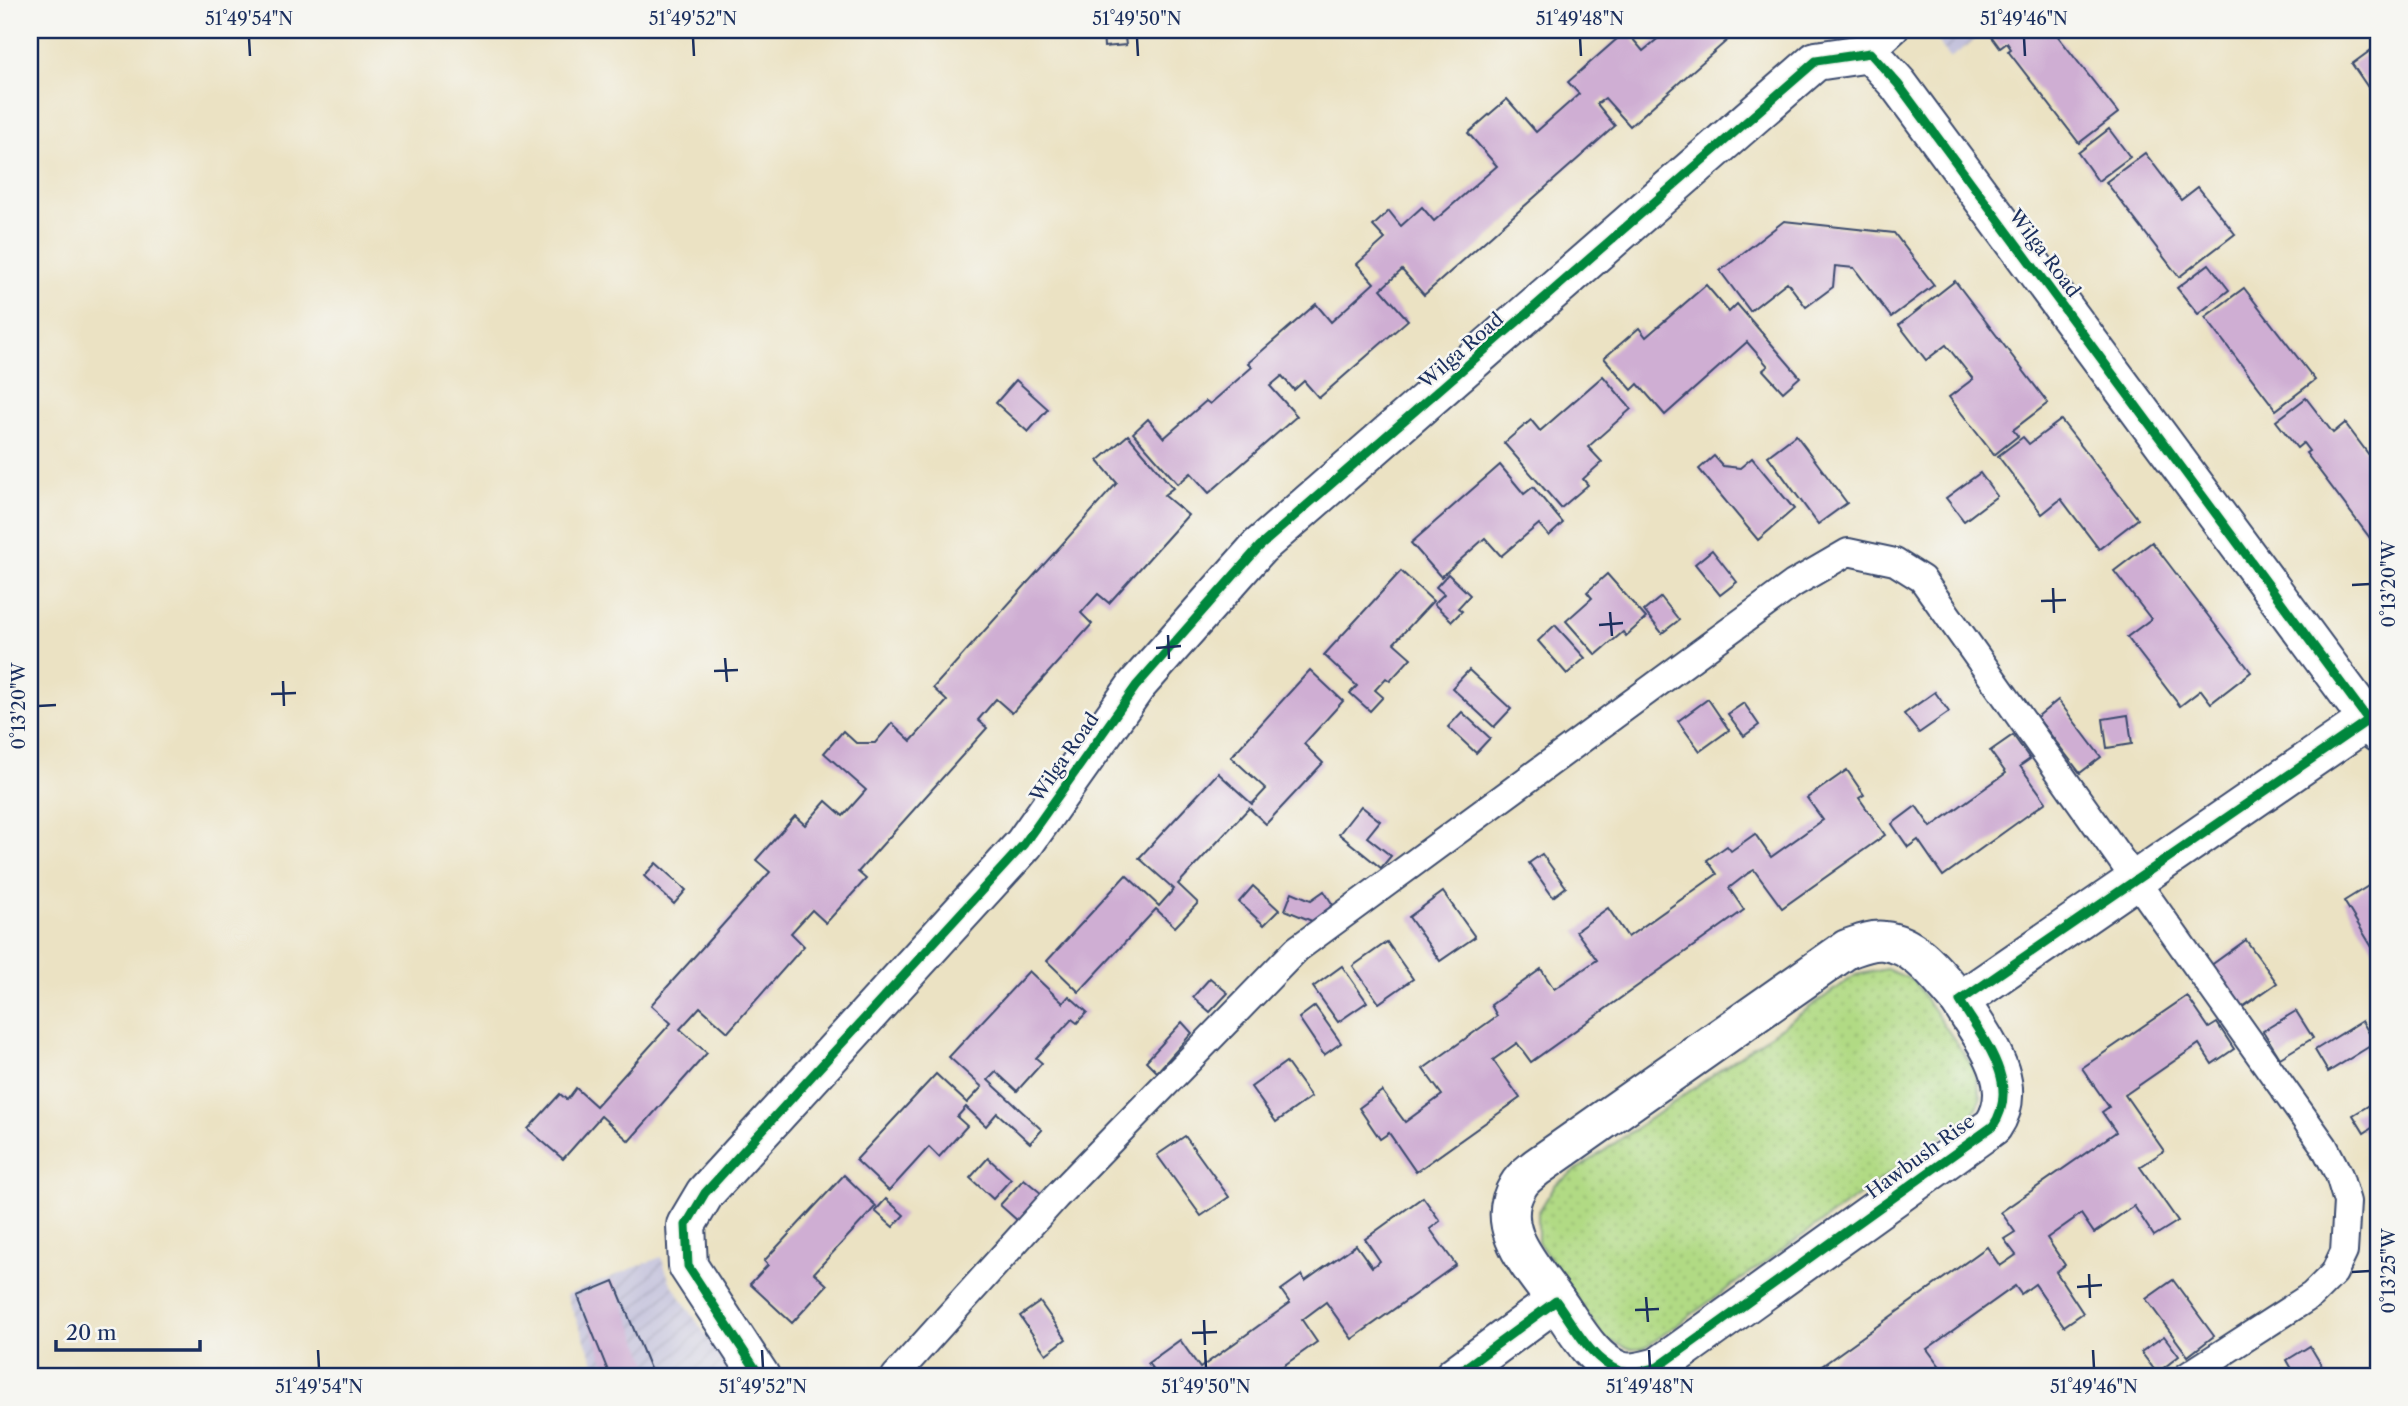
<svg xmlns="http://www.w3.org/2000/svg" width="2408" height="1406" font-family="'Libre Caslon Text',serif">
	<defs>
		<pattern id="industrial-furrows" width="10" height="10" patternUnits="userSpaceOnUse" patternTransform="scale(1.75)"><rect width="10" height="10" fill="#c3c1db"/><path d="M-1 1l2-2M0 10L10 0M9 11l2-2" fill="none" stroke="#a7a6be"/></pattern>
		<pattern id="grass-dots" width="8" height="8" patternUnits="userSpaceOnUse" patternTransform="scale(1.75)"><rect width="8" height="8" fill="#b1da84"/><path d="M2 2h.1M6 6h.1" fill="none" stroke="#98bb74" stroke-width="1.8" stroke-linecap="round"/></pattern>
	</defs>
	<rect width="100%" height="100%" fill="#f6f6f2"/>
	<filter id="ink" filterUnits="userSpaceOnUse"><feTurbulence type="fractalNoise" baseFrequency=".0143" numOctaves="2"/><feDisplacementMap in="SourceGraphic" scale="14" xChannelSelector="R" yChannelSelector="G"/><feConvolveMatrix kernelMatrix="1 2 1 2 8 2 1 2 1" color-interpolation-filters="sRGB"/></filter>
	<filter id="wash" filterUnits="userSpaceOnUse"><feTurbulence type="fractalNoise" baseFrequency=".00686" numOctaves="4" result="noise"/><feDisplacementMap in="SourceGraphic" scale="28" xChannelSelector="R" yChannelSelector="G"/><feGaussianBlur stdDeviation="1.57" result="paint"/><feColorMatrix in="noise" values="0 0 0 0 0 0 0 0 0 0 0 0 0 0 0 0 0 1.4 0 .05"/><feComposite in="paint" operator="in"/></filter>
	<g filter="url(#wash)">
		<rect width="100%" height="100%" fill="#ebe2c3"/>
		<g fill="url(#industrial-furrows)">
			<path d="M1929,30h60l-39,28z"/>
			<path d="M661,1257l9,24 63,95h-133l-34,-81z"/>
		</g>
		<path fill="url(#grass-dots)" stroke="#668471" stroke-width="2" d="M1886,969l27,11 60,87 8,30 -8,17 -330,235h-12l-26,-10 -67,-97v-29l17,-28 301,-210z"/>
		<g id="blocks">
			<g fill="#cfaed3">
				<path d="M1103,30h21l2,15 -22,2z"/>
				<path d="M1668,30h61l-2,2 4,5 -101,89 -25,-28 -8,6 18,22 -191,169 -22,-25 -21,19 27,31 -89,78 -15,-17 -10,9 -12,-14 -12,10 27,30 -88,77 -18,-20 -13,11 -45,-51 15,-14 16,19 42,-37 4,3 42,-37 -4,-4 68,-59 15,18 43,-39 -17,-19 28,-25 -12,-13 16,-15 12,15 21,-19 12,14 63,-55 -29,-33 39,-34 29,33 43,-38 -11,-12 58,-51 17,20z"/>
				<path d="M1993,30h60l65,83 -39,30 -71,-92 3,-2 -4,-6 -7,5 -11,-15z"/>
				<path d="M2378,45v57l-26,-38z"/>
				<path d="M2109,129l21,28 -32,24 -20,-28z"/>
				<path d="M2145,153l36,47 17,-13 37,47 -56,43 -73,-95z"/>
				<path d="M1784,221l110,12 40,52 -43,32 -37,-49 -19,-2 -2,21 -27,20 -19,-25 -37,29 -30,-40z"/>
				<path d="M2209,264l20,26 -31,24 -21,-26z"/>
				<path d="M1955,281l93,122 -35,27 5,6 -24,19 -45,-58 24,-18 -27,-34 -20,15 -27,-35z"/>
				<path d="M1706,285l23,27 8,-8 63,73 -17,15 -20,-22 5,-4 -21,-24 -82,73 -27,-31 -6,6 -28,-32 35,-30 7,9z"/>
				<path d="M2244,288l71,92 -39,30 -71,-93z"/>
				<path d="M1603,376l28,33 -43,38 14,15 -19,17 5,6 -27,23 -57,-65 27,-23 9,11z"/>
				<path d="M1016,380l32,29 -20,23 -32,-29z"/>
				<path d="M2306,398l27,35 12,-10 33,44v77l-2,2 -70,-93 3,-2 -6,-8 -6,5 -21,-27z"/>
				<path d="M2061,420l77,99 -39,30 -38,-50 -19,15 -44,-58 25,-19 6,7z"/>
				<path d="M1128,435l45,53 -9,7 24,20 -79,88 -11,-9 -9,10 -8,9 11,11 -80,89 -16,-14 -18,21 9,8 -129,144 8,7 -40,44 -14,-13 -21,23 13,13 -76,86 -28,-25 -9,10 -11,12 27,24 -78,88 -28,-25 -38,43 -35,-30 32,-35 7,6 9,-12 20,18 75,-83 -20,-18 119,-133 -14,-12 39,-44 10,9 21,-24 17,15 23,-26 -42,-37 19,-22 13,12h19l17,-20 19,18 36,-40 -14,-13 184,-205 -19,-22z"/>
				<path d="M1796,435l51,68 -29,21 -50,-68z"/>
				<path d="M1714,456l9,10 17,2 12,-10 42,51 -36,31 -59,-71z"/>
				<path d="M1500,465l24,29 9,-7 30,36 -14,13 -10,-12 -38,32 -16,-18 -44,39 -30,-34z"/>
				<path d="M1980,473l17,23 -33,25 -18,-23z"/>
				<path d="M2152,542l99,130 -40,31 -10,-13 -21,16 -53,-69 24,-18 -37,-48z"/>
				<path d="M1712,550l25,32 -17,13 -25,-31z"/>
				<path d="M1401,571l32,30 -39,42 17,15 -21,23 -4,-3 -11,12 8,7 -13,14 -20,-18 7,-7 -33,-31z"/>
				<path d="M1448,574l22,21 -12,13 4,3 -10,10 -18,-17 10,-10 -8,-7z"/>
				<path d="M1607,574l39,44 -20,18 -3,-4 -27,23 -30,-34 26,-23 -5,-6z"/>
				<path d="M1661,597l18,23 -17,13 -18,-22z"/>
				<path d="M1555,625l30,33 -18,16 -29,-33z"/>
				<path d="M1310,670l33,31 -39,43 19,19 -57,61 -17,-16 -71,76 20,19 -23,24 -19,-18 -77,83 -32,-31 79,-86 33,31 7,-8 8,-9 -35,-31 79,-85 34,31 14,-15 -35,-32z"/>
				<path d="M1469,670l42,39 -17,18 -42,-39z"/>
				<path d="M1935,692l14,20 -30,21 -15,-19z"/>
				<path d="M1708,699l21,31 -29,21 -22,-30z"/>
				<path d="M2058,700l43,57 -21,16 -43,-56z"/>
				<path d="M1744,703l15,22 -15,11 -16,-22z"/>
				<path d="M1462,712l28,26 -14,15 -28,-26z"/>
				<path d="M2128,715l4,29 -25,4 -4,-29z"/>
				<path d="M2013,735l17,24 -10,7 26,36 -103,74 -25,-36 -10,7 -16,-23 24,-18 15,21 75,-54 -16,-22z"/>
				<path d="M1847,770l17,25 -5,3 26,37 -103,73 -28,-38 -7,4 -18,14 15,22 -213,152 -14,-19 -24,17 27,38 -104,74 -27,-39 -9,6 -21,-31 23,-17 23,31 37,-27 -19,-26 74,-53 -6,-11 50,-36 13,20 43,-29 -21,-29 32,-23 20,29 89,-63 -10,-14 20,-14 4,5 24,-17 16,23 52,-37 -16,-22z"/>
				<path d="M1361,806l19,15 -13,16 24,19 -10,12 -42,-34z"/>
				<path d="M1542,854l24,33 -13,10 -24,-34z"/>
				<path d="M656,863l30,27 -12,14 -30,-28z"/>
				<path d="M2378,880v77l-34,-56z"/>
				<path d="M1253,886l26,24 -15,15 -25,-23z"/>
				<path d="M1324,891l9,14 -21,16 -27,-11 7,-18 19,8z"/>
				<path d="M1443,892l32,45 -35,24 -31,-44z"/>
				<path d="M2246,940l31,43 -36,25 -31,-42z"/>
				<path d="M1387,942l26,37 -34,24 -26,-37z"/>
				<path d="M1342,966l25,36 -29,20 -25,-35z"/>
				<path d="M1029,971l34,32 6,-7 18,16 -10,11 -5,-4 -36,39 6,5 -25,28 -21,-19 -8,8 54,50 -12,13 -33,-30 -11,13 -20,-19 -9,10 10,9 -28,31 -10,-10 -40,44 -33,-31 80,-86 31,29 15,-16 -33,-30z"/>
				<path d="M1210,978l18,15 -18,19 -17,-15z"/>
				<path d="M2187,996l22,32 8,-5 17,26 -22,15 -13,-20 -74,51 39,56 -24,16 38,54 -24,15 -20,-30 -40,27 -13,-19 -34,24 18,27 -9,7 27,41 -19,13 -29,-42 -14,10 -6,-8 -88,63 20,27h-49l-3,-4 -6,4h-81l179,-129 13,19 16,-11 -12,-16 11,-7 -14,-20 115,-80 -14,-20 7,-5 -27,-39z"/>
				<path d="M1315,1006l26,37 -17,12 -25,-37z"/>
				<path d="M2296,1011l17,27 -33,20 -17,-27z"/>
				<path d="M2362,1021l13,22 -47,29 -13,-22z"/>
				<path d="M1182,1022l10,11 -35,39 -11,-11z"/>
				<path d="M1286,1062l25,35 -35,25 -25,-35z"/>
				<path d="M2378,1100v24l-14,9 -11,-18z"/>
				<path d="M1185,1136l44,61 -28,19 -44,-61z"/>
				<path d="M988,1158l23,21 -18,20 -23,-21z"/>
				<path d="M844,1175l32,31 -62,67 13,12 -35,38 -42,-39 18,-19 -4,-4z"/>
				<path d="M1024,1179l18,15 -24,27 -18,-16z"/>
				<path d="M1423,1197l17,24 -10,8 26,36 -104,74 -26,-37 -24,18 15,22 -48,34h-111l-10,-13 32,-23 20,28 90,-65 -9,-13 21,-15 3,6 51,-36 16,22 8,-6 -15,-22z"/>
				<path d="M886,1199l18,16 -11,12 -18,-16z"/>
				<path d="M2173,1280l41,56 -26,20 -42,-57z"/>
				<path d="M614,1281l39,95h-43l-32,-80z"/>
				<path d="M1040,1302l26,37 -20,15 -26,-38z"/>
				<path d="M2164,1336l15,20 -22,17 -16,-21z"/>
				<path d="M2310,1346l18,30h-32l-9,-16z"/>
			</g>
		</g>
	</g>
	<g filter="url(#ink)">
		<use href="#blocks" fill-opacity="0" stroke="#3a4a6d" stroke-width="2"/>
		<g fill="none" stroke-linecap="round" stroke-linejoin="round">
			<defs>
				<g id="lane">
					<path d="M1870,53l25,-23"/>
					<path d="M895,1376l161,-179 241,-248 496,-365 55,-32 47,10 27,17 402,567 15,29 8,27 -3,50 -10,21 -22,22 -125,81"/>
				</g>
				<g id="street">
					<path d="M1556,1301c-23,-33 -64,-73 -38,-115 4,-8 13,-14 19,-19l310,-218c12,-4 25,-10 37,-8 33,3 56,38 76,60"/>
					<path d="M760,1376l-72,-110 -2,-41 19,-32 319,-349 112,-158 123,-139 557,-486 54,-8 28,31 480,649"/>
					<path d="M1454,1376l102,-75c17,23 35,60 64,70 12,4 26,-1 38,-4l335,-241c29,-43 -11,-88 -33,-125l418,-288"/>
				</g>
			</defs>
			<use href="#lane" stroke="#3a4a6d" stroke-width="30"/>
			<use href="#street" stroke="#3a4a6d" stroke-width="42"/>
			<use href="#lane" stroke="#fff" stroke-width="26"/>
			<use href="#street" stroke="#fff" stroke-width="38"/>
			<defs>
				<g id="cycleway">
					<path d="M760,1376l-72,-110 -2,-41 19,-32 319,-349 112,-158 123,-139 557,-486 54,-8 28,31 480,649"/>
					<path d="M1454,1376l102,-75c17,23 35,60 64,70 12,4 26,-1 38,-4l335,-241c29,-43 -11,-88 -33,-125l417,-287"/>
				</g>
			</defs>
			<use href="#cycleway" stroke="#f6f6f2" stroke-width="13"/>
			<use href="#cycleway" stroke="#00873e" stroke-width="9"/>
		</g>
	</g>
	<path fill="none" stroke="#1b2f5e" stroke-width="2.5" d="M249,38l1,18M693,38l1,18M1137,38l1,18M1580,38l1,18M2024,38l1,18M2352,585l18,-1M2053,588l1,25M2041,601l25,-1M1610,612l2,24M1599,625l24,-2M1168,635l1,24M1156,648l25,-2M725,658l2,24M714,671l24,-1M283,681l1,25M271,694l25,-1M38,706l18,-1M2352,1272l18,-1M2089,1274l1,24M2077,1287l25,-2M1646,1297l2,25M1635,1310l24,-1M1204,1320l1,25M1192,1333l25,-1M318,1350l1,18M762,1350l1,18M1205,1350l1,18M1649,1350l1,18M2093,1350l1,18"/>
	<g text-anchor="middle" stroke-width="5" stroke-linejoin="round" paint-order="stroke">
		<g font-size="19" fill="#1b2f5e" stroke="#f6f6f2">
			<text transform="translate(2045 253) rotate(53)" y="7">Wilga Road</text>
			<text transform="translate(1461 350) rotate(-41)" y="7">Wilga Road</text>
			<text transform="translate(1064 757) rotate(-55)" y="7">Wilga Road</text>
			<text transform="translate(1920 1156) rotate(-36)" y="7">Hawbush Rise</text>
		</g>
	</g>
	<rect width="2408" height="1406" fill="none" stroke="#f6f6f2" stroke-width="77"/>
	<path d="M56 1340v10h144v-10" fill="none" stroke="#1b2f5e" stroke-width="3.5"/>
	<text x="66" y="1340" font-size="21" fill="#1b2f5e" stroke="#f6f6f2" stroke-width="5" paint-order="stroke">20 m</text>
	<rect x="38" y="38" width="2332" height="1330" fill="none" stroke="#1b2f5e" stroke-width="2.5"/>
	<g font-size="18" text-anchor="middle" fill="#1b2f5e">
		<text x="249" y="25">51°49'54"N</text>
		<text x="693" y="25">51°49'52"N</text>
		<text x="1137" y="25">51°49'50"N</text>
		<text x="1580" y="25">51°49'48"N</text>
		<text x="2024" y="25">51°49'46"N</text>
		<text transform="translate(2389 584) rotate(-90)" y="6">0°13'20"W</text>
		<text transform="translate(19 706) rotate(-90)" y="6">0°13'20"W</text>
		<text transform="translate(2389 1271) rotate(-90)" y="6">0°13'25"W</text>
		<text x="319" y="1393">51°49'54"N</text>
		<text x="763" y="1393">51°49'52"N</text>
		<text x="1206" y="1393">51°49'50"N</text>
		<text x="1650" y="1393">51°49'48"N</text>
		<text x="2094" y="1393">51°49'46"N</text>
	</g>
</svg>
